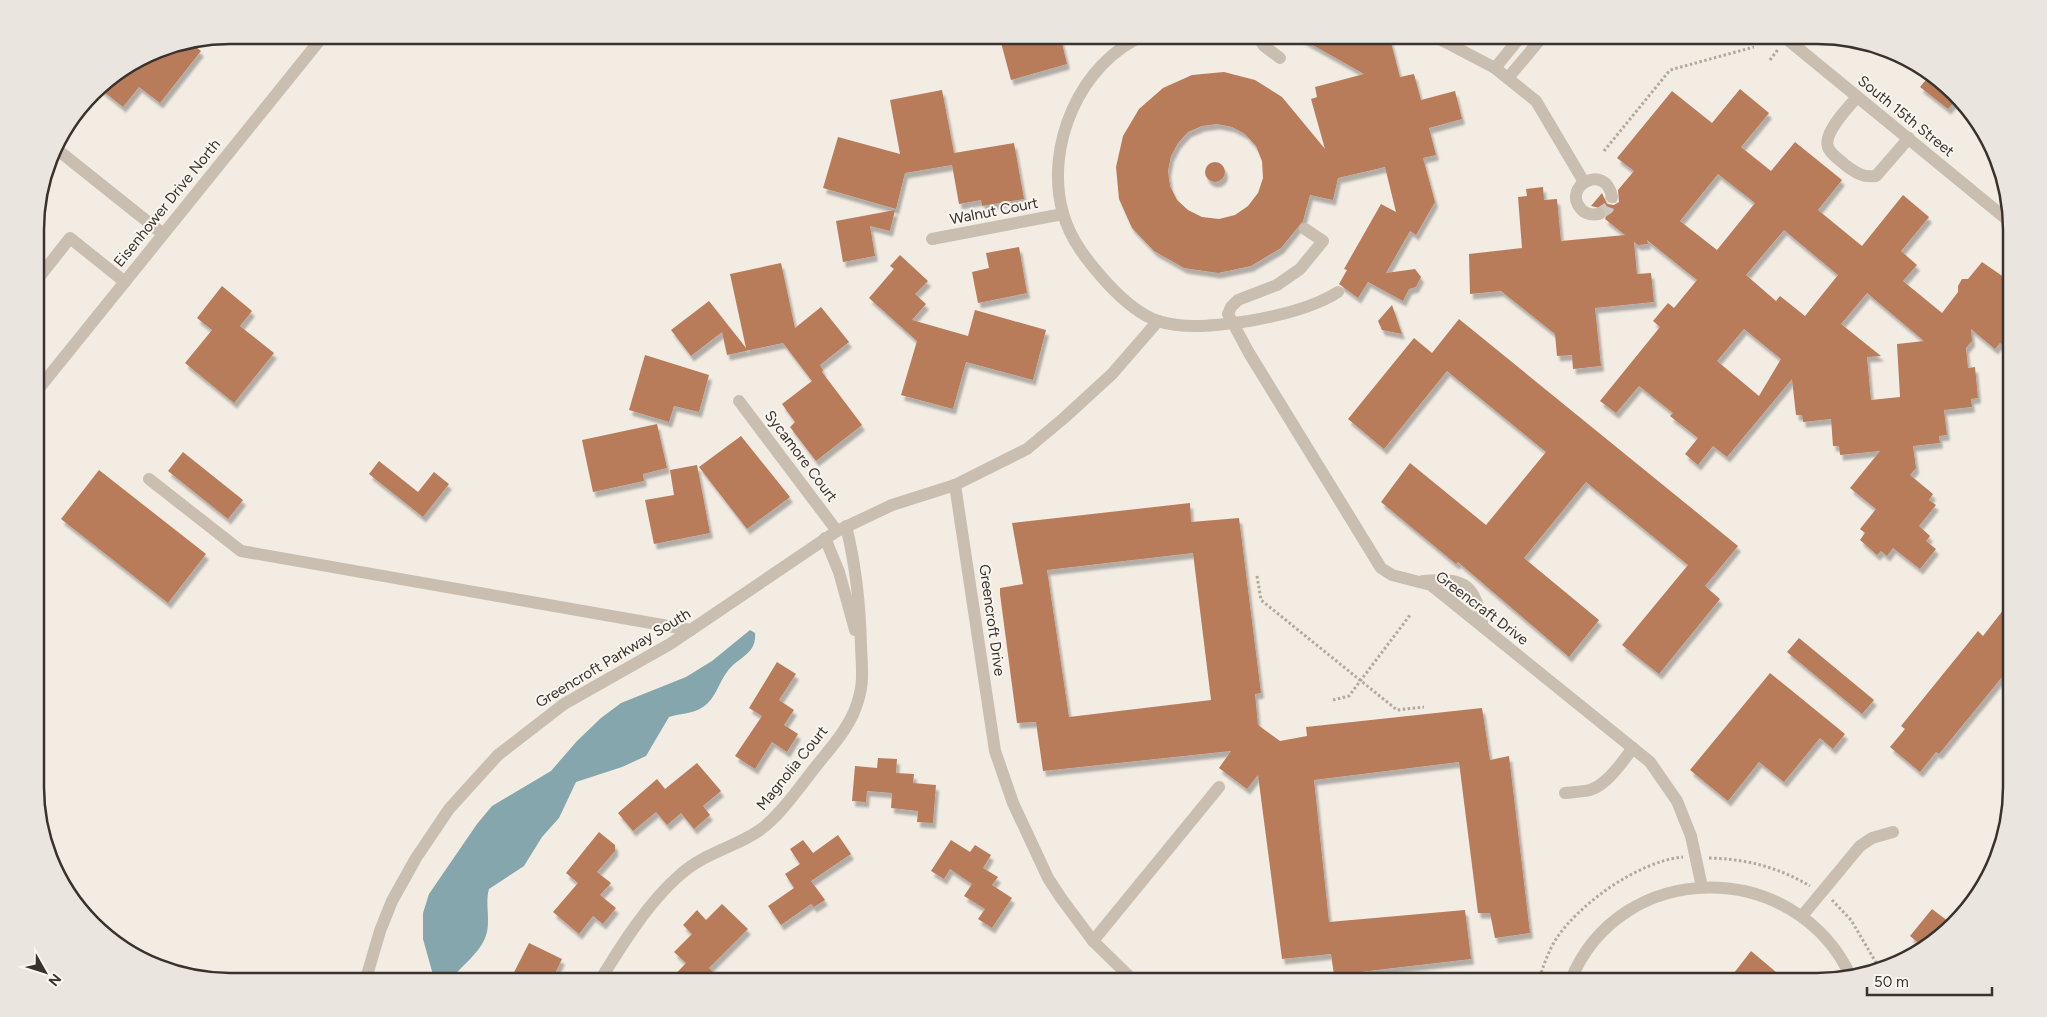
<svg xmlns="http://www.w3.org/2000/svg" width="2047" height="1017" font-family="Figtree,sans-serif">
	<defs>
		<filter id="shadow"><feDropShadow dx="3" dy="5.5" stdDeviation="1" flood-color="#0004"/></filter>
	</defs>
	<rect width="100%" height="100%" fill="#f2ece3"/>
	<path fill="#85a6ac" d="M750,630l5,3c2,22 -18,24 -28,39 -9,12 -11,26 -24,35 -10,7 -22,6 -34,10l-23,39 -24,11 -46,15 -17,36 -17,19 -18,29 -35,23c-4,14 1,28 -2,43 -5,21 -26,33 -38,50h-14l-12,-43v-26l6,-19 48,-70 15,-18 59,-35 26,-30 24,-23 20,-15 65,-26 26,-16z"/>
	<g fill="#b97b5a" fill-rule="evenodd" filter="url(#shadow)">
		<path d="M999,35h61l7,29 -56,16z"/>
		<path d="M1295,35h94l11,42 14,-3 7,26 34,-9 7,28 -33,9 7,27 -13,3 12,44 -19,33 -6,-4 -24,42 29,-4 6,8 -5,10 -7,2 -6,12 -35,-19 -10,16 -19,-14 8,-14 -3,-1 37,-65 15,8 -11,-45 -47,11 -5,22 -23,-5 -7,26 -22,27 -30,18 -33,7 -34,-5 -30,-17 -22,-23 -13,-29 -3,-32 7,-31 16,-27 24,-21 29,-13 32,-3 31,8 27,17 43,52 -14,-50 6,-2 -2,-10 49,-13zM1217,124l15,3 13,7 11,12 6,15 1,17 -5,15 -10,13 -13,9 -16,4 -17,-2 -14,-7 -11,-10 -7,-14 -2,-15 3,-15 7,-13 10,-11 14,-6z"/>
		<path d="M191,43l10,8 -41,52 -21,-16 -16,20 -25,-20 57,-37z"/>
		<path d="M1929,76l28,23 -9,10 -28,-22z"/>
		<path d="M1740,89l29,24 -28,34 30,24 24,-29 47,38 -24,30 44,36 41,-51 26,22 -28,34 16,14 -14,16 39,32 16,-21v-6l4,-7h6l14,-17 29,20v70l-11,-9 -5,6 -24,-20 1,12 -6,7 2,20 7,-1 3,31 -7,1 1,8 -28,3 3,25 -8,1 1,7 -27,3 3,22 -6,7 23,19 -4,6 7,5 -17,21 11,10 -4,5 10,8 -16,20 -27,-21 -6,8 -6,-5 -4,4 -17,-15 5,-7 -5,-4 16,-20 -26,-21 30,-37 -40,4 -1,-9h-6l-2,-27 -28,3 -1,-7h-6l-4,-36 -65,78 -14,-11 -15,19 -13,-11 13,-16 -28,-22 3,-3 -34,-27 -23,27 -16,-12 60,-74 -7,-6 15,-18 6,5 23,-28 -50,-40 1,4 -10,1 -4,-3 3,32 14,-1 3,29 -59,6 6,58 -28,3 -1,-14 -15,1 -2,-22 -54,-43 -31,3 -1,-40 53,-6 -4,-51 9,-1 -1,-7 17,-2 1,13 13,-1 4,42 64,-6 -20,-16 2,-5 -2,-5 -14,-3 11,-13 5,11 7,1 5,-3 -1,-12 16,-19 -17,-13 55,-67 40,32zM1718,174l37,29 -38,47 -37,-29zM1784,230l54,45 -33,41 -25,-20 -4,5 -30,-26zM1867,293l57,48 -27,3 3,53 -29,3 -4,-43 14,-1 -40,-32zM1744,329l37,30 -22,37 -42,-35z"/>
		<path d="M942,90l12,63 60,-10 10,56 -42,7 -1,-6 -22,4 -7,-39 -47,8 -9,36 -73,-21 15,-51 62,17 -10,-54z"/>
		<circle cx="1215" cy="172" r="10"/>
		<path d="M895,210l-5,21 -20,-5 5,30 -32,6 -7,-41z"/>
		<path d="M1019,247l8,46 -49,10 -6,-31 17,-4 -3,-15z"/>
		<path d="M900,255l28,26 -13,13 11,10 -14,16 56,16 7,-26 71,20 -13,50 -67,-18 -13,47 -52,-14 16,-54 -48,-43 25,-29 -4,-3z"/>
		<path d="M781,263l14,65 26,-21 28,35 -29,23 3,5 -1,2 40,53 -46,36 -26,-34 5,-5 -13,-18 30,-23 -29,-38 -56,12 -5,-23 -31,24 -20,-26 38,-29 37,47 -16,-74z"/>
		<path d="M222,286l30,25 -12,15 34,27 -40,50 -49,-40 27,-33 -15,-12z"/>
		<path d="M1392,305l10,29 -20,-4 -4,-9z"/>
		<path d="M1459,319l279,227 -33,40 15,13 -61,75 -37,-29 66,-80 -102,-83 -62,76 75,62 -30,37 -111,-95 -2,2 -75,-62 29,-39 76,62 60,-73 -99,-81 -63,78 -36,-30 66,-81 18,15z"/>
		<path d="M645,355l64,20 -10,37 -25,-6 -5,16 -40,-12z"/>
		<path d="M657,424l10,44 -24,6 1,7 -51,11 -11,-52z"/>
		<path d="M741,436l49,61 -43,32 -48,-62z"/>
		<path d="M183,452l60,48 -15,19 -60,-48z"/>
		<path d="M379,461l39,31 16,-20 15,12 -26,33 -54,-43z"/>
		<path d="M697,465l13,68 -56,11 -9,-44 29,-5 -4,-25z"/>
		<path d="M99,470l107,84 -38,49 -107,-84z"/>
		<path d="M1190,503l1,19 48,-4 22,175 -6,1 3,31 22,16 27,-5 -1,-9 176,-19 8,52 19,-4 21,177 -35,5 -5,-25h-12l-19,-151 -145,18 15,142 136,-12 6,49 -137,16 -3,-21 -49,5 -24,-184 -11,14 -28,-21 12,-17 -188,20 -7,-49 -19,1 -17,-129v-6l23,-4 -11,-61zM1193,553l18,147 -142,17 -22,-147z"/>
		<path d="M2011,600l1,65 -73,89 -3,-2 -16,20 -30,-25 15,-18 -4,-3 77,-95 5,5z"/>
		<path d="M1799,638l75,62 -12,14 -75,-62z"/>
		<path d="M777,662l19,12 -17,26 15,10 -10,15 14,9 -11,18 -15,-10 -17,27 -20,-13 27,-40 -13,-8z"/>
		<path d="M1770,673l75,61 -12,15 -13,-11 -36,44 -25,-20 -31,39 -38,-31z"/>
		<path d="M878,758l19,1 -1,14 18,1 -1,9 23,2 -3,38 -16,-1 1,-11 -27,-3 1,-15 -25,-2 -1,11 -14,-1 3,-35 22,2z"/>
		<path d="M697,763l24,28 -18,15 7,9 -16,14 -13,-16 -14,12 -11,-13 -23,19 -15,-18 39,-34 8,10z"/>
		<path d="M599,832l16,13v6l-18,21 14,11 -11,12 16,13 -13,16 -10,-8 -14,18 -26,-22 25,-29 -12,-10z"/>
		<path d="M838,835l13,19 -40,27 14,19 -11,7 -3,-3 -30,21 -13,-19 26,-18 -9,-14 15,-10 -10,-15 13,-9 10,13z"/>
		<path d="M951,840l19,12 5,-7 16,10 -8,13 15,9 -6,8 20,13 -20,30 -14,-9 7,-10 -21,-13 8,-12 -22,-15 -6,10 -13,-8z"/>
		<path d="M722,904l26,25 -39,39 4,4 -9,10h-36l18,-19 -12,-11 18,-18 -9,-9 14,-15 9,10z"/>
		<path d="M1932,909l21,16 -27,24 -16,-13z"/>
		<path d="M529,943l33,16 -11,23h-42z"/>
		<path d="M1751,951l37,31h-61z"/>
	</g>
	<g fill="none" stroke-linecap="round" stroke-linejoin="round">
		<path stroke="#cdc7bf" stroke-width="12" stroke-dasharray="12 6" stroke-linecap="butt" d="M1599,214l9,-6 4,-11"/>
		<g stroke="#b5a89a" stroke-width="3" stroke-dasharray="2.5 2.5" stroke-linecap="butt">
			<path d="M1770,60l9,-12"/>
			<path d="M1604,151l66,-81 84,-23"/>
			<path d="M1257,576l4,24 136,110 27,-3"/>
			<path d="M1333,700l16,-4 61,-81"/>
			<path d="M1709,858c37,1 69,9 101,28"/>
			<path d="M1832,900l19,20 30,51"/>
			<path d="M966,982l2,-4"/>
			<path d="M1538,982c5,-15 10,-30 18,-43 24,-36 83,-78 127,-82"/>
		</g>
		<g stroke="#c9beb0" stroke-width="12">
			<path d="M1145,35c-65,27 -101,112 -82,178 7,27 26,50 44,70 13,14 33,32 51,38 28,9 62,4 91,0 29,-5 64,-13 89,-29"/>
			<path d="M1257,35l7,11 16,12"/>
			<path d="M1432,35l63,33 41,33 48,81"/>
			<path d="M1782,35l228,187"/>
			<path d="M1495,68l27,-33"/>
			<path d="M1508,78l36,-43"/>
			<path d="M1857,97c-8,10 -34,35 -29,50 2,7 11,12 16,17 11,8 18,14 32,12l33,-38"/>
			<path d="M54,147l109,87"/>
			<path d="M1599,214c-7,1 -14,0 -18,-5 -20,-23 25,-47 31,-12"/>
			<path d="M1305,229l18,12 -23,28 -23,16 -39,15 -7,7 -3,7 21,39 132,215 11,7 39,10 219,177 27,39 14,35 11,51"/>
			<path d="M932,239l131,-25"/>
			<path d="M36,281l34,-43 55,44"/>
			<path d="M36,392l288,-357"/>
			<path d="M739,401l98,130"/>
			<path d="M149,479l92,72 450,79"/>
			<path d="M955,485l40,266 18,52 35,75 13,20 32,43 42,41"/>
			<path d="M825,538l14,34 16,58"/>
			<path d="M1423,581c45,-4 52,5 60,46"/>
			<path d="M1565,793c8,-1 17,-1 25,-3 18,-6 32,-28 43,-42"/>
			<path d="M1802,916l58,-70 12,-8 21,-6"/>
			<path d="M1093,941l126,-154"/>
			<path d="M365,982l15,-51 12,-30 24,-43 33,-49 49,-54 66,-51 106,-60 167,-113 55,-26 63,-20 72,-36 37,-31 48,-44 46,-53"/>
			<path d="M599,982c22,-36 50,-81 82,-108 23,-21 55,-27 79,-44 20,-15 35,-37 50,-56 15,-20 34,-39 44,-62 11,-27 8,-39 7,-66 -1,-42 -5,-80 -15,-120"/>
			<path d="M1570,982c49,-125 226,-125 281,-5"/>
		</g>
	</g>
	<g text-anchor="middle" stroke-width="4" stroke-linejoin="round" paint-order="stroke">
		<g font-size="15" fill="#39322d" stroke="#f9f6ef">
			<text transform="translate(1906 116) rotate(39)" y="5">South 15th Street</text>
			<text transform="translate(167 203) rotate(-51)" y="5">Eisenhower Drive North</text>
			<text transform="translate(994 211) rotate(-11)" y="5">Walnut Court</text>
			<text transform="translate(801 456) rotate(53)" y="5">Sycamore Court</text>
			<text transform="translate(1482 608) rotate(37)" y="5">Greencraft Drive</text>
			<text transform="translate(992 620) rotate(82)" y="5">Greencroft Drive</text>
			<text transform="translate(613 658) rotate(-31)" y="5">Greencroft Parkway South</text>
			<text transform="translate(792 768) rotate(-51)" y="5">Magnolia Court</text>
		</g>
	</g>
	<path d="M0 0H2047V1017H0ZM230 44H1817A186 186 0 0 1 2003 230V787A186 186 0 0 1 1817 973H230A186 186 0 0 1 44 787V230A186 186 0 0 1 230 44Z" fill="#eae6df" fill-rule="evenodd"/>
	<path fill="none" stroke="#39322d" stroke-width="2.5" d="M230 44H1817A186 186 0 0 1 2003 230V787A186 186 0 0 1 1817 973H230A186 186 0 0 1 44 787V230A186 186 0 0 1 230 44Z"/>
	<g transform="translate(45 972) rotate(129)" stroke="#f9f6ef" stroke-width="4" paint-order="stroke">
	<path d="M0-4L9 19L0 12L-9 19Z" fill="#39322d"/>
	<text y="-8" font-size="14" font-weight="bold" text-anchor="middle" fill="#39322d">N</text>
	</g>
	<path d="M1867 987v8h125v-8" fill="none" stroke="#39322d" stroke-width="2.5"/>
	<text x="1874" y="987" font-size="15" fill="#39322d" stroke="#f9f6ef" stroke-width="4" paint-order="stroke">50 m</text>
</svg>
